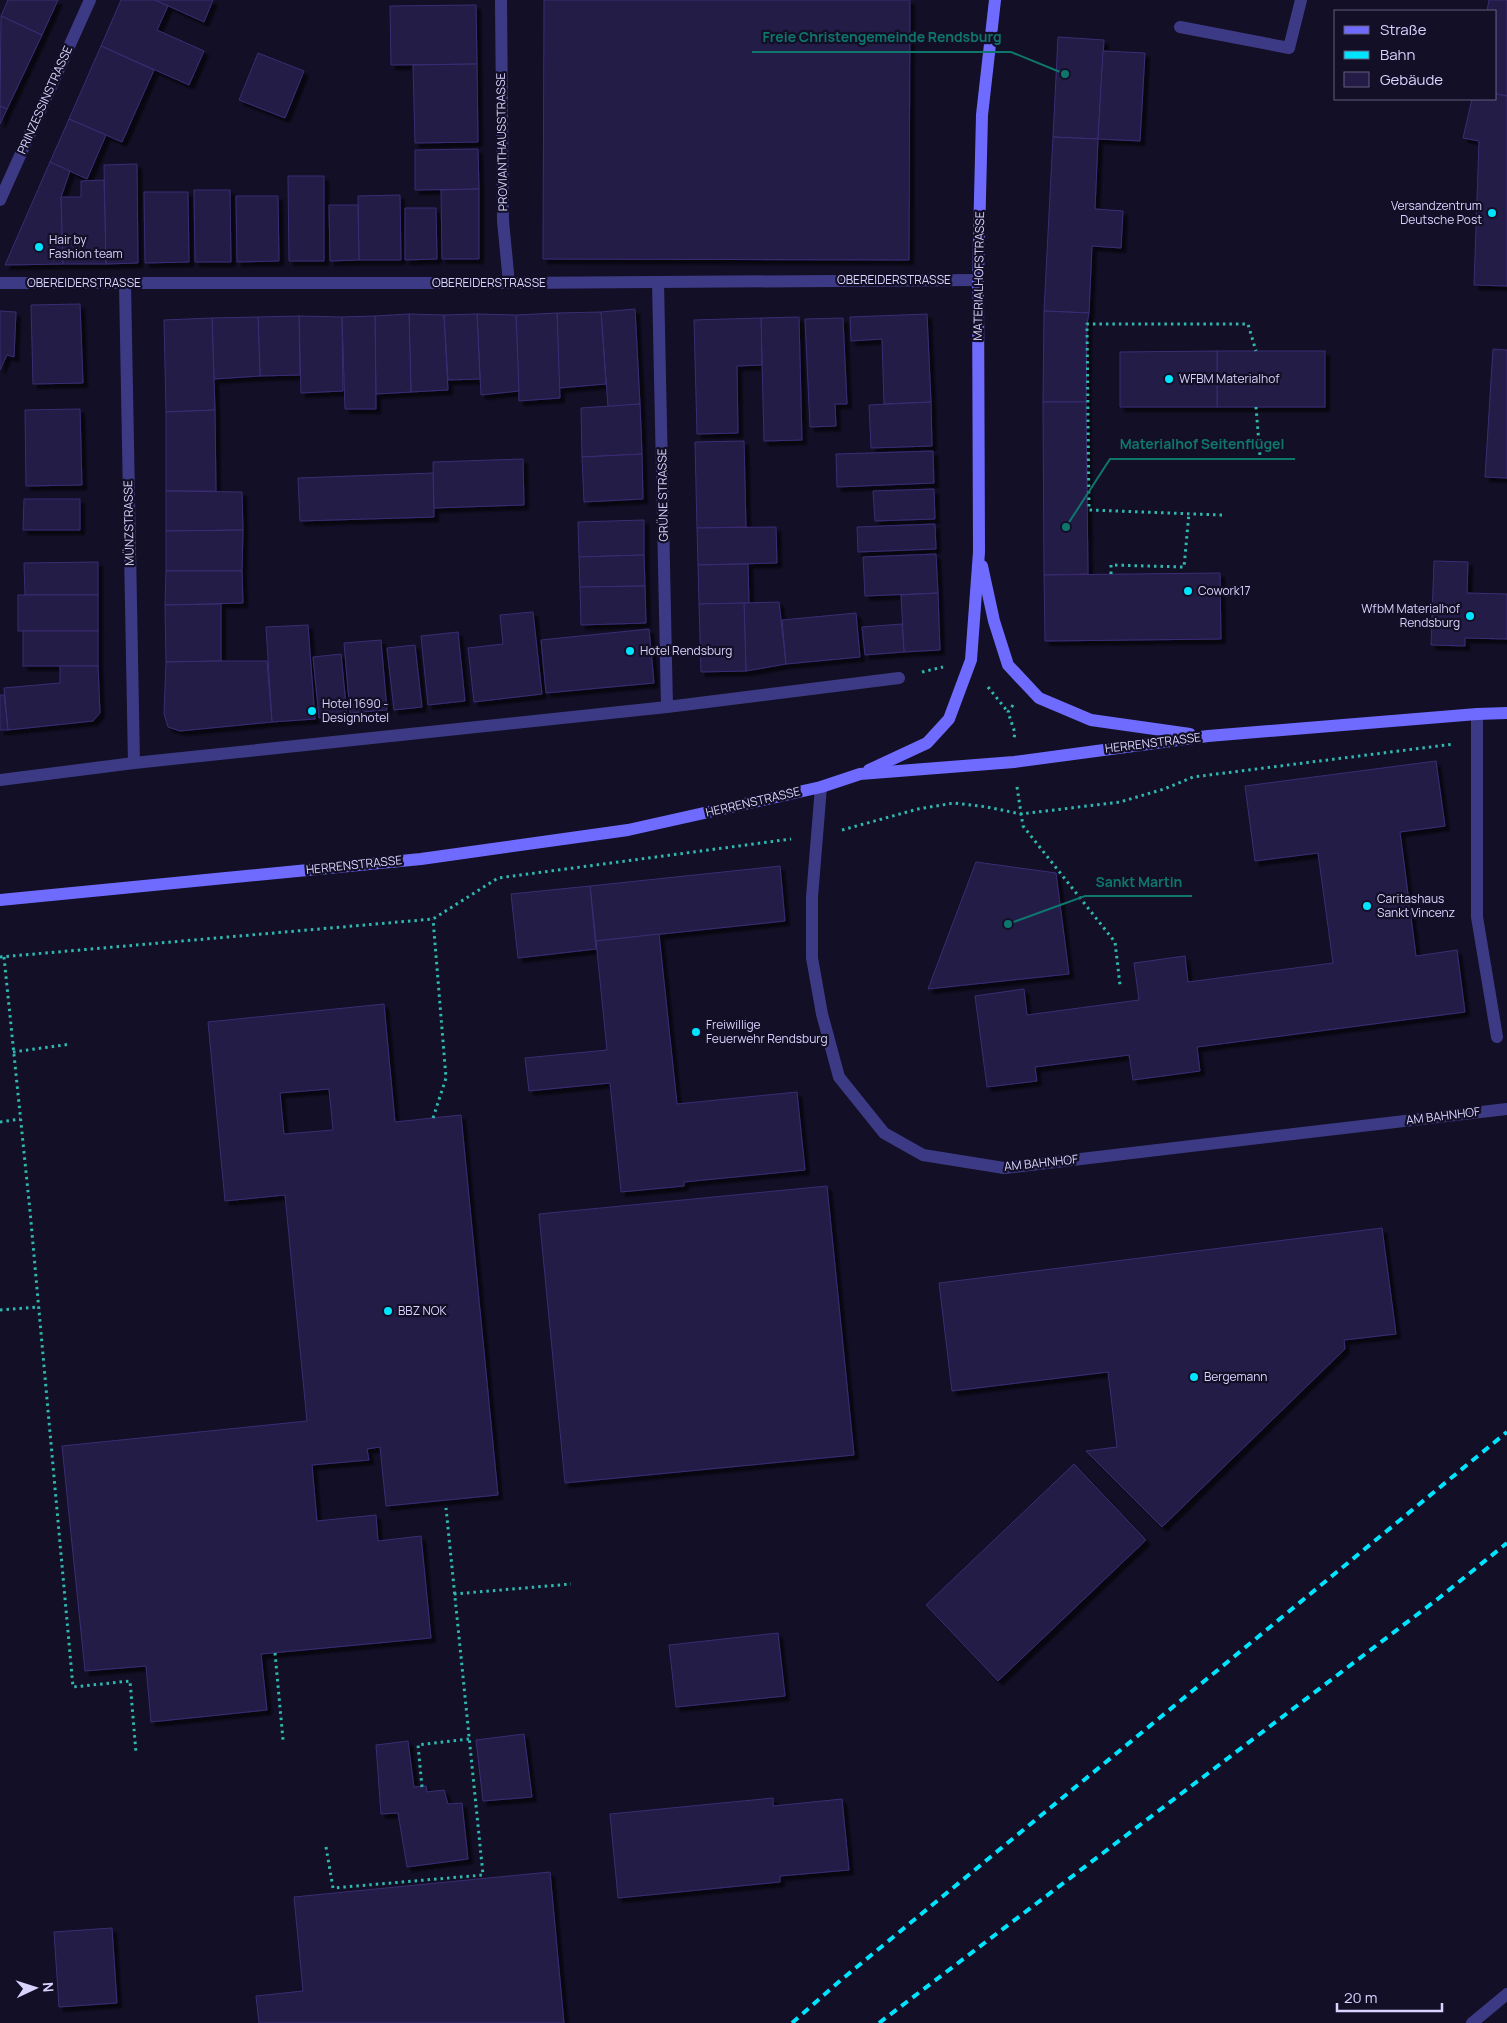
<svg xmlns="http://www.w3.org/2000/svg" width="1507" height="2023" font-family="Manrope,sans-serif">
	<defs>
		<filter id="shadow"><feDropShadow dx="4.5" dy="4.5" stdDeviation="1" flood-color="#0009"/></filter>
	</defs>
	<rect width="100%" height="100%" fill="#130f26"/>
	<g fill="#241b47" stroke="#3b2d73" fill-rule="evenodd" filter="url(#shadow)">
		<path d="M8,0h50l-16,35 -41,-19z"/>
		<path d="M121,0h34l13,6 -11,24 47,21 -15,34 -88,-39z"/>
		<path d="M155,0h58l-9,22z"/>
		<path d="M544,0h366l-1,260 -366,-1z"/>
		<path d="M1489,0h18v96l-11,-2v-83h-9z"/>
		<path d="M476,5l1,59 -86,1 -1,-59z"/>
		<path d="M1,16l41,19 -35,74 -7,-3z"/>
		<path d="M1058,37l46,3 -6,99 -45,-2z"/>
		<path d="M101,46l53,24 -32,72 -53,-23z"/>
		<path d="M1103,51l42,2 -5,88 -42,-2z"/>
		<path d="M258,53l46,18 -19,47 -46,-18z"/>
		<path d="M477,64l1,78 -63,1 -2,-78z"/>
		<path d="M1496,94l11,2v190l-33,-1 5,-144 -16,-3 9,-39h24z"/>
		<path d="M0,106l7,3 -7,15z"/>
		<path d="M69,119l37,16 -19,44 -37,-17z"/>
		<path d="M1053,137l45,2 -3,70 28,2 -2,37 -29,-2 -3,67 -45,-2z"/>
		<path d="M478,149l1,40 -64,1v-40z"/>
		<path d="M50,162l20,9 -9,26 2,67 -58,1z"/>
		<path d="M137,164l1,99 -32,1 -2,-99z"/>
		<path d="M288,176h36v85h-35z"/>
		<path d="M104,180l2,84h-43l-2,-67h20v-16z"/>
		<path d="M479,189v70h-37l-1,-69z"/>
		<path d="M194,190h36l1,72h-36z"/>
		<path d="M144,192h44l1,70 -44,1z"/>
		<path d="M400,195l1,65h-42l-1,-64z"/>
		<path d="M236,196h42l1,65 -42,1z"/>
		<path d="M329,205h29l1,55 -29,1z"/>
		<path d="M405,208h31l1,51 -32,1z"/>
		<path d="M80,304l3,79 -50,1 -2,-79z"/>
		<path d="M635,309l5,95 -32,3 -7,-95z"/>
		<path d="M0,311l16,1 -2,45 -7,-2 -7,15z"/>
		<path d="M1044,311l45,2 -2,11 -1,78h-43z"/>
		<path d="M601,312l5,72 -47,4 -2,-75z"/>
		<path d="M557,313l3,85 -41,3 -3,-86z"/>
		<path d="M409,314l35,1 4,75 -37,2z"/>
		<path d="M409,314l2,78 -35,2 -1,-78z"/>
		<path d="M477,314l39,1 3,76 -38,4z"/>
		<path d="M477,314l3,65 -32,1 -4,-65z"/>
		<path d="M927,314l4,88 -47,2 -2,-65 -31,2 -1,-24z"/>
		<path d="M299,316l43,1 1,74 -42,2z"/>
		<path d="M299,316l1,59 -40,1 -2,-59z"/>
		<path d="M375,316l1,93h-31l-3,-92z"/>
		<path d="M258,317l2,59 -46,3 -2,-61z"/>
		<path d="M799,317l3,123 -38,1 -3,-123z"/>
		<path d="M212,318l3,92 -49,2 -2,-92z"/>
		<path d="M761,318l1,47 -25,1 1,67 -41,1 -3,-114z"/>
		<path d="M843,318l4,86h-12l1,22 -26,1 -5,-108z"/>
		<path d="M1493,349l14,1v128l-22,-1z"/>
		<rect x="1217" y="351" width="108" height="56"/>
		<path d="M1217,351v56h-97v-55z"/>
		<path d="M931,402l1,44 -61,2 -2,-43z"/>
		<path d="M1043,402h43l2,172 -44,1z"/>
		<path d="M640,404l2,50 -60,3 -1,-49z"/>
		<path d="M80,409l2,76 -56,1 -1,-76z"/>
		<path d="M215,410l1,81h-50v-79z"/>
		<path d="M744,441l2,86 -49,1 -2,-86z"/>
		<path d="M933,451l1,32 -97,4 -1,-33z"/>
		<path d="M642,454l1,45 -59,3 -2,-45z"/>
		<path d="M523,459l1,46 -90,3 -1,-46z"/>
		<path d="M433,473l1,44 -134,4 -2,-43z"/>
		<path d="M934,489l1,30 -60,2 -2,-30z"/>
		<path d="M166,491l76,1 1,38 -77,1z"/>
		<path d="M24,499h56v31h-57z"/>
		<path d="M644,520v35l-65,2 -1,-35z"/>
		<path d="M935,524l1,25 -78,3 -1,-25z"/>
		<path d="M776,527l1,36 -79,2 -1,-37z"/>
		<path d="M243,530l-1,41h-76v-40z"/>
		<path d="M936,554l2,39 -73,3 -2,-39z"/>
		<path d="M644,555l1,31 -65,1 -1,-30z"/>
		<path d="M1434,561l34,1 -1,31 40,1v45l-42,-1v8l-34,-1z"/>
		<path d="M98,562v33h-73l-1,-32z"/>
		<path d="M748,564l1,39 -50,1 -1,-39z"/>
		<path d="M166,571h76l1,32 -78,2z"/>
		<path d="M1220,573l1,66 -176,2 -1,-66z"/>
		<path d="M645,586l1,37 -65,2 -1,-38z"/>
		<path d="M938,593l2,57 -36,2 -3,-57z"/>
		<rect x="18" y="595" width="80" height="36"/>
		<path d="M779,602l7,62 -40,7 -2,-68z"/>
		<path d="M744,603l2,68 -45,1 -2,-68z"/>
		<path d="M221,604v57l-55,1 -1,-57z"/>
		<path d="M533,612l9,82 -68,8 -6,-54 35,-4 -3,-29z"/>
		<path d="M856,613l4,44 -74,7 -4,-44z"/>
		<path d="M902,624l2,28 -39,3 -3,-28z"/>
		<path d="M308,625l7,94 -43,3 -6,-95z"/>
		<path d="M649,629l5,54 -108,10 -5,-53z"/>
		<rect x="23" y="631" width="75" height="35"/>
		<path d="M458,632l7,69 -37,4 -7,-69z"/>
		<path d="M381,640l6,70 -37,3 -6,-70z"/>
		<path d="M415,645l7,62 -28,3 -7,-62z"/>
		<path d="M341,654l6,61 -28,3 -6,-61z"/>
		<path d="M221,661h46l5,61 -92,9 -12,-4 -4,-13 2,-52z"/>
		<path d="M60,666h38l2,47 -7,8 -85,9 -4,-42 56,-5z"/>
		<path d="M0,695h4l4,35h-8z"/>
		<path d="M1436,761l9,65 -45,6 16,124 41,-6 8,62 -268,35 3,24 -67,9 -4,-25 -94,12 2,14 -50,6 -12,-91 49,-7 3,26 112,-15 -5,-37 51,-7 3,26 145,-19 -15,-110 -63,8 -10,-75z"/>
		<path d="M976,862l80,11 13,101 -141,15z"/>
		<path d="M780,866l5,55 -189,20 -6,-55z"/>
		<path d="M590,886l6,63 -78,9 -7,-64z"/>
		<path d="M659,934l18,170 120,-12 8,78 -121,12v4l-63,6 -11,-109 -81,8 -4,-33 82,-8 -11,-109z"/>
		<path d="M384,1004l11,118 66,-7 37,380 -112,11 -6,-59 -13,2 2,11 -57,5 5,56 59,-6 2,26 43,-5 10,102 -170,16 6,56 -116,12 -5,-56 -61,5 -23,-225 245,-25 -22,-226 -60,6 -17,-179zM329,1089l4,41 -49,4 -4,-41z"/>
		<path d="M827,1186l27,269 -289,28 -26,-269z"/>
		<path d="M1382,1228l14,106 -52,6 1,9 -183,178 -76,-76 31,-4 -9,-75 -156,19 -13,-108z"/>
		<path d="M1074,1464l72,76 -148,141 -72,-76z"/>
		<path d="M778,1633l7,63 -109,11 -7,-62z"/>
		<path d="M524,1734l8,63 -49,4 -7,-61z"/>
		<path d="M408,1741l6,46 12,-1 1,6 17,-2 4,14 14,-1 6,56 -61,8 -9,-54 -17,1 -5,-69z"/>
		<path d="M773,1798v8l69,-7 7,71 -69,6v6l-162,16 -8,-84z"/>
		<path d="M550,1872l14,151h-305l-3,-27 47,-5 -9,-94z"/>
		<path d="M112,1928l5,75 -58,4 -5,-75z"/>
	</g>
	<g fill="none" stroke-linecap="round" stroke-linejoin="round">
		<g stroke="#2fb8b0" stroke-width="3" stroke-dasharray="2.5 4" stroke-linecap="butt">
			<path d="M1256,407l4,49"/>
			<path d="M1222,515l-133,-5 -2,-186h161l8,27"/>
			<path d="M1111,574v-9l73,2 5,-54"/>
			<path d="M922,672l21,-5"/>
			<path d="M988,687l20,25"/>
			<path d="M1013,705l-5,7 7,21 -1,5"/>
			<path d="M1017,787l6,39 92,116 5,43"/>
			<path d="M842,830l76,-21 36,-6 33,4 34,7 99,-12 44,-13 29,-12 261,-33"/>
			<path d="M0,957l433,-38 65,-41 293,-39"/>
			<path d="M4,957l26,254 43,476 57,-6 6,72"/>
			<path d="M13,1052l58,-8"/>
			<path d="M433,1118l13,-40 -13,-159"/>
			<path d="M0,1122l20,-3"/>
			<path d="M0,1310l38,-3"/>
			<path d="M454,1594l117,-10"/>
			<path d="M275,1653l8,87"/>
			<path d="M422,1787l-4,-42 51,-6"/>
			<path d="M326,1847l7,41 150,-13 -37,-367"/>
		</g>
		<g stroke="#3d3a85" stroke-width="12">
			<path d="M1180,27l109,21 12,-48"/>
			<path d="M1477,714v203l20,120"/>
		</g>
		<g stroke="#3d3a85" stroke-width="12">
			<path d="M501,0l2,221 6,62"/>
			<path d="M0,200l90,-200"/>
			<path d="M658,282l9,425"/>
			<path d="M0,283h509l469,-3"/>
			<path d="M125,284l9,479"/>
			<path d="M0,780l134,-17 533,-56 232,-29"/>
			<path d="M821,787l-9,110v61l10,56 17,63 45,56 39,22 81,13 503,-59"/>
			<path d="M1472,2023l35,-29"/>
		</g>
		<g stroke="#6f6bff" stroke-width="12">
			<path d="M982,566l12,55 14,44 31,33 52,22 99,14"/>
			<path d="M869,770l58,-27 22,-24 22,-59 8,-108 -1,-272 4,-165 13,-115"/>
			<path d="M0,900l421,-41 207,-29 193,-43 39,-13 154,-12 194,-26 269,-22 30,-1"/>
		</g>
		<g stroke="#00e5ff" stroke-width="4" stroke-dasharray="8 6" stroke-linecap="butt">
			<path d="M792,2023l49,-43 666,-548"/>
			<path d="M879,2023l560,-425 68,-55"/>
		</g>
	</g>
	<g fill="#00e5ff" stroke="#130f26" stroke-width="2">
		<circle cx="1492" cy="213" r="5"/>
		<circle cx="39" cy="247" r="5"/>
		<circle cx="1169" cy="379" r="5"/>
		<circle cx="1188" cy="591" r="5"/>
		<circle cx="1470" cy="616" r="5"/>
		<circle cx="630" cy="651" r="5"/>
		<circle cx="312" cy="711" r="5"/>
		<circle cx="1367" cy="906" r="5"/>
		<circle cx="696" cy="1032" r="5"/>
		<circle cx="388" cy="1311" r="5"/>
		<circle cx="1194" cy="1377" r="5"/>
	</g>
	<g text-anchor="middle" stroke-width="4.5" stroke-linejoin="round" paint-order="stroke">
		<g font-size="12" fill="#d9d4ff" stroke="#130f26">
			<text transform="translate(45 100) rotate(-66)" y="4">PRINZESSINSTRASSE</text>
			<text transform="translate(502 142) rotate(-91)" y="4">PROVIANTHAUSSTRASSE</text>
			<text transform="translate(979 276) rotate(-89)" y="4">MATERIALHOFSTRASSE</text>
			<text x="894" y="284">OBEREIDERSTRASSE</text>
			<text x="84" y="287">OBEREIDERSTRASSE</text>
			<text x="489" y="287">OBEREIDERSTRASSE</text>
			<text transform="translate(663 495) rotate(-91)" y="4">GRÜNE STRASSE</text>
			<text transform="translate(129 523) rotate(-91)" y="4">MÜNZSTRASSE</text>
			<text transform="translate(1153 743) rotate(-7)" y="4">HERRENSTRASSE</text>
			<text transform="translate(753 802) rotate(-13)" y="4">HERRENSTRASSE</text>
			<text transform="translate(354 865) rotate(-6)" y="4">HERRENSTRASSE</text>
			<text transform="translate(1443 1116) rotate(-7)" y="4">AM BAHNHOF</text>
			<text transform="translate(1041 1163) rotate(-6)" y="4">AM BAHNHOF</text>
		</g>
		<g font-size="12" fill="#d9d4ff" stroke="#130f26" text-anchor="start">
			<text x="1482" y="210" text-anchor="end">Versandzentrum<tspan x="1482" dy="14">Deutsche Post</tspan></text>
			<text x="49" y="244">Hair by<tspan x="49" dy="14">Fashion team</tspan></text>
			<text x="1179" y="383">WFBM Materialhof</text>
			<text x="1198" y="595">Cowork17</text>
			<text x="1460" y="613" text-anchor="end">WfbM Materialhof<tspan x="1460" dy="14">Rendsburg</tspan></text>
			<text x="640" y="655">Hotel Rendsburg</text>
			<text x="322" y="708">Hotel 1690 -<tspan x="322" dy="14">Designhotel</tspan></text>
			<text x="1377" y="903">Caritashaus<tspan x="1377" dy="14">Sankt Vincenz</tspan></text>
			<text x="706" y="1029">Freiwillige<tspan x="706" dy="14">Feuerwehr Rendsburg</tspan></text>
			<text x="398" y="1315">BBZ NOK</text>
			<text x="1204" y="1381">Bergemann</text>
		</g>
	</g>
	<path fill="none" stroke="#0f766e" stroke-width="2" d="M1065 74L1011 52H752M1066 527L1110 459H1295M1008 924L1085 896H1192"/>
	<g fill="#0f766e" stroke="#130f26" stroke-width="2">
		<circle cx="1065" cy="74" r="5"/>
		<circle cx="1066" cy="527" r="5"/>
		<circle cx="1008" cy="924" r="5"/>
	</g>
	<g font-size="14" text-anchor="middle" font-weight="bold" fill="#0f766e" stroke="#130f26" stroke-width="4.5" stroke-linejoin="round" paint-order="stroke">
		<text x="882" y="42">Freie Christengemeinde Rendsburg</text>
		<text x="1202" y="449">Materialhof Seitenflügel</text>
		<text x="1139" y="887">Sankt Martin</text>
	</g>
	<rect x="1334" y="10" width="162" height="90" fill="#130f26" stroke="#625e7d"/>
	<rect x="1344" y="26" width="25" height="8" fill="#6f6bff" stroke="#625e7d"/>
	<text x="1380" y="35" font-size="15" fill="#d9d4ff">Straße</text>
	<rect x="1344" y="51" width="25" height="8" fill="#00e5ff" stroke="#625e7d"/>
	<text x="1380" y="60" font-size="15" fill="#d9d4ff">Bahn</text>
	<rect x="1344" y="72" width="25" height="15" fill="#241b47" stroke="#625e7d"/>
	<text x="1380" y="85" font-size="15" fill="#d9d4ff">Gebäude</text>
	<g transform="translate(35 1988) rotate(86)" stroke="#130f26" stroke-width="4" paint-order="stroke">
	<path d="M0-4L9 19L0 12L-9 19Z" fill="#d9d4ff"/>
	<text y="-8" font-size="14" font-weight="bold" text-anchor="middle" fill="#d9d4ff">N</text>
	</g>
	<path d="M1337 2003v8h105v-8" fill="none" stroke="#d9d4ff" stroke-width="2.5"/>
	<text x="1344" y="2003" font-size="15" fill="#d9d4ff" stroke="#130f26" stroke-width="4" paint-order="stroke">20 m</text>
</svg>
